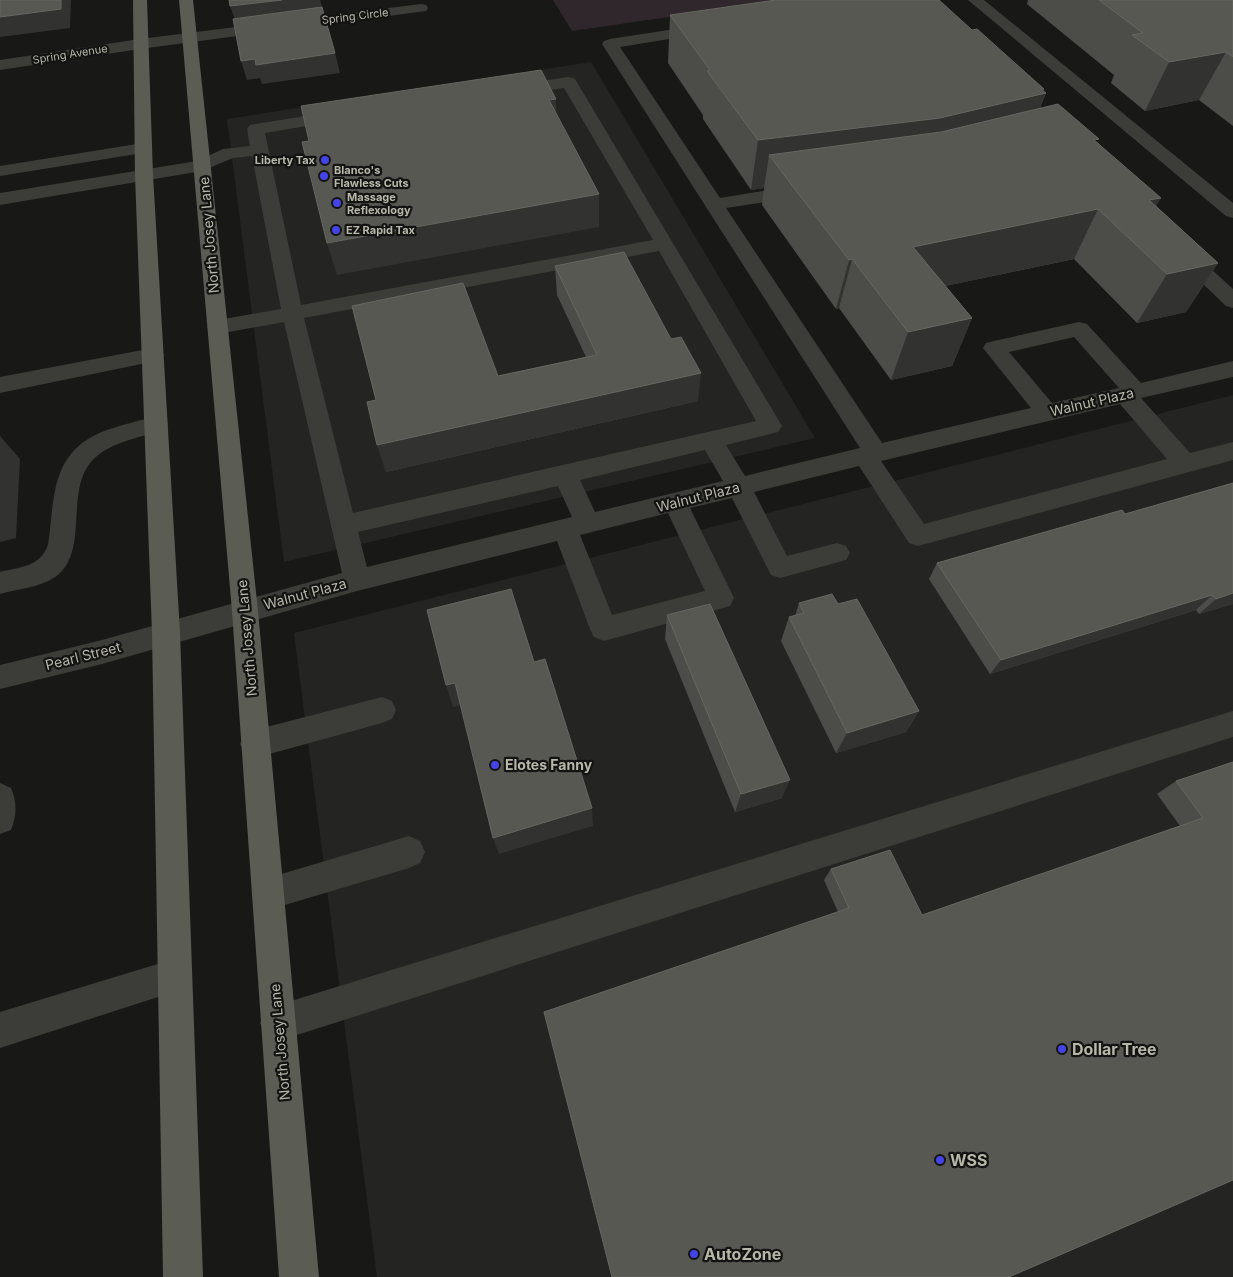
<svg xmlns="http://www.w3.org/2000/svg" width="1233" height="1277" font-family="Inter,sans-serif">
	<rect width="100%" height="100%" fill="#181817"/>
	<g fill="#242523">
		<path d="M591,62l224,376 -531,124 -57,-443z"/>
		<path d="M1233,395v882h-856l-83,-644z"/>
	</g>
	<path fill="#30272c" d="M553,0h234l-215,31z"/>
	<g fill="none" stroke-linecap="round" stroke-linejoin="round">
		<g fill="#3c3d38" fill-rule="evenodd">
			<path d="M968,0h16l249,203v15l-7,-2z"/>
			<path d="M421,4l5,1 2,3 -2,3 -286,38 -140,21v-10l140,-21z"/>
			<path d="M707,24l5,2 3,3 -3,3 -92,15 100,151 80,-13 7,2 2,4 -2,4 -7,2 -74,11 156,235 149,-35 -48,-60 3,-5 8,-2 85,-19 8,2 54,59 92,-22v16l-92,21 49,55 43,-11v18l-315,86 -9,-3 -50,-77 -105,26 33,64 50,-13 9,3 4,7 -4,7 -66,18 -9,-3 -39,-77 -42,10 44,90 -4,8 -126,35 -10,-4 -4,-8 -33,-88 -200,50 -255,73 -102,25v-24l102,-25 240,-67 -58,-251 -66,12 -8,-2 -3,-5 3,-5 8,-2 63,-11 -29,-153 -19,2 -31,13 -202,34v-12l197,-32 26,-12 27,-3 -3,-17 3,-4 92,-15 6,1 3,4 -3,4 -83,14 36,172 352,-65 -89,-152 -51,7 -6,-1 -2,-4 2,-4 6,-1 56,-8 6,2 207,347 -4,6 -52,13 19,31 115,-28 -258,-404 2,-3 6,-2zM659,251l97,170 -403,92 -49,-195zM1074,337l45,51 -67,15 -43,-51zM1120,404l47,55 -243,65 -43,-63zM705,450l18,31 -128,31 -15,-32zM558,486l14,31 -205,50 -9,-35zM668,513l37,78 -93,24 -32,-80z"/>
			<path d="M143,143l6,1 3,4 -3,4 -149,24v-10z"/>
			<path d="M1181,246l7,2 45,41v19l-7,-2 -52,-50 -3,-4 3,-4z"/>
			<path d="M153,348l8,2 3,5 -3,5 -161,33v-16z"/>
			<path d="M156,416l8,2 4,6 -4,6c-22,7 -49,11 -67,26 -36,29 -5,96 -42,121 -16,11 -38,12 -55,17v-22c20,-5 40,-5 48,-27 3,-18 3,-36 7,-54 12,-58 52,-61 101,-75z"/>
			<path d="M382,697l10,4 4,9 -4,9 -10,4 -127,35 -10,-4 -5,-10 5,-10 10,-4z"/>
			<path d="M1233,711v26l-955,304 -12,-6 -6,-12 6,-12 12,-6z"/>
			<path d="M0,783l11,5c6,14 6,27 0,42l-11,4z"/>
			<path d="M409,836l11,5 5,11 -5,11 -11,5 -141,42 -12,-4 -4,-12 4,-12 12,-4z"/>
			<path d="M174,959l12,5 5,12 -5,12 -186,60v-36z"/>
		</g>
		<g fill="#5b5c54" fill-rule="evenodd">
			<path d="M133,0h14l6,175 27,458 23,644h-40l-11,-644 -17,-458z"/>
			<path d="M179,0h14l65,611 61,666h-40l-47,-666z"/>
		</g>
	</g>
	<g fill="#4c4d48">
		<path d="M1028,0h205v126l-34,-26 -54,11 -34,-28 3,-8 -87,-71z"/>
		<path d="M670,15l302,15 72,59 -1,2 3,2 -6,15 57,34 59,64 62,57 -32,49 -49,11 -63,-64 -129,27 27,32 -20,48 -61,14 -52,-72 -3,1 -74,-104 2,-17 -13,2 -48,-71v-4l-35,-52z"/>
		<path d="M555,266l143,135 -312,71 112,-96 88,-19 -29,-62z"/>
		<path d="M1233,483v121l-34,10 -3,-4 -206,64 -61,-95 8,-16 188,-49z"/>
		<path d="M799,603l39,1 81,107 -13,21 -70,21 -55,-112 8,-24 6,-1z"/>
		<path d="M667,615l115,183 -47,14 -70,-173z"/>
		<path d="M1233,762v418l-395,-268 -14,-32 7,-11 91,46 258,-89 -23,-32 19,-13z"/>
	</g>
	<g fill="#323330">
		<path d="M61,0h10l-1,28 -70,9v-20z"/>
		<path d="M282,0h38l4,14 -87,11 -7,-19z"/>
		<path d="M1226,52l-27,48 -54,11 24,-49z"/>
		<path d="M335,53l5,20 -78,11 -2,-6 -13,2 -6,-19 14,-2z"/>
		<path d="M1044,89l-2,5 4,-1 -20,49 -257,13 -5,33 -13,2 7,-50z"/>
		<path d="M556,99l1,31 -8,-30z"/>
		<path d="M599,194v33l-262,48 -10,-32z"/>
		<path d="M1161,198l-26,46 14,-44z"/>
		<path d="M1098,209l-24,50 -177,37 16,-49z"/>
		<path d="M852,259l-13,49 -3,1 13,-49z"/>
		<path d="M1218,263l-32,49 -49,11 30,-49z"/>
		<path d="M972,318l-20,48 -61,14 17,-48z"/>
		<path d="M701,373l-3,28 -312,71 -9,-27z"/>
		<path d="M0,436l20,23 -4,79 -16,4z"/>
		<path d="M1233,593v11l-34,10 17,-15z"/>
		<path d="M1212,595l-16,15 -206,64 11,-14z"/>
		<path d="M455,683l7,22 -9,2 -7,-22z"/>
		<path d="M919,711l-13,21 -70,21 11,-20z"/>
		<path d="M790,780l-8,18 -47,14 6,-18z"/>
		<path d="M592,808l1,18 -94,28 -6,-16z"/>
	</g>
	<g fill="#585853" stroke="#666760">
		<path d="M0,0h61v9l-61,8z"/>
		<path d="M229,0h53l-52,6z"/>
		<path d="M776,0h163l33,30 5,-1 67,60h-3l5,4 -106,25 -182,22 -51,-69 3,-1 -40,-55z"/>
		<path d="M1099,0h134v57l-7,-5 -57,10 -37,-27 11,-2z"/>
		<path d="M322,7l13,46 -79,12 -1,-6 -14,2 -8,-42z"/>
		<path d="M541,70l15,29 -7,1 50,94 -272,49 -25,-101 7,-1 -8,-35z"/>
		<path d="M1058,104l41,35 -5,1 67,58 -12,2 69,63 -51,11 -69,-65 -185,38 59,71 -64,14 -56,-73 -3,1 -80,-105 172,-23z"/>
		<path d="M624,252l47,87 10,-2 20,36 -324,72 -10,-43 9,-2 -24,-94 111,-23 35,93 99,-21 -42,-89z"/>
		<path d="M1233,483v110l-17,6 -4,-4 -211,65 -64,-97 185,-53 3,4z"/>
		<path d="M511,589l23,73 11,-3 47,149 -99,30 -38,-155 -9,2 -19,-75z"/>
		<path d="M832,594l6,10 19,-5 62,112 -72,22 -58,-116 15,-4 -5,-10z"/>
		<path d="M710,604l80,176 -49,14 -74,-179z"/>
		<path d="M1233,762v418l-224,97h-397l-68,-265 305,-104 -18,-39 59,-19 32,65 281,-97 -27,-37z"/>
	</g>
	<g fill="#4443e5" stroke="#131312" stroke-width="2">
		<circle cx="325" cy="160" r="5"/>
		<circle cx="324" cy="176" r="5"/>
		<circle cx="337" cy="203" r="5"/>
		<circle cx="336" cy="230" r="5"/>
		<circle cx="495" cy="765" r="5"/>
		<circle cx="1062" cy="1049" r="5"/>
		<circle cx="940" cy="1160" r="5"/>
		<circle cx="694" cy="1254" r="5"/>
	</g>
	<g text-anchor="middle" stroke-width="4.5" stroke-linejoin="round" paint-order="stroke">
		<g font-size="11" fill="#b7b7aa" stroke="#131312">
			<text transform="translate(355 16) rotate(-7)" y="4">Spring Circle</text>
			<text transform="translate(70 54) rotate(-9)" y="4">Spring Avenue</text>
		</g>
		<g font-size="11" font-weight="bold" fill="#b7b7aa" stroke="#131312" text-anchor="start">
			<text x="315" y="164" text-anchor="end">Liberty Tax</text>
			<text x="334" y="174">Blanco's<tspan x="334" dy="13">Flawless Cuts</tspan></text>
			<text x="347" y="201">Massage<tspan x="347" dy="13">Reflexology</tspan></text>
			<text x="346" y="234">EZ Rapid Tax</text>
		</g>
		<g font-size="14" fill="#b7b7aa" stroke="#131312">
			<text transform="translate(209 235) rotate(-95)" y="5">North Josey Lane</text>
			<text transform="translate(1092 402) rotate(-13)" y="5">Walnut Plaza</text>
			<text transform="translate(698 497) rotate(-14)" y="5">Walnut Plaza</text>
			<text transform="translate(305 594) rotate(-15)" y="5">Walnut Plaza</text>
			<text transform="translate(247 638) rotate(-95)" y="5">North Josey Lane</text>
			<text transform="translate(83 656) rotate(-14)" y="5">Pearl Street</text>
			<text transform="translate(280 1042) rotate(-95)" y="5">North Josey Lane</text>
		</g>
		<g font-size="14" font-weight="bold" fill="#b7b7aa" stroke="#131312" text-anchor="start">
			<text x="505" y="770">Elotes Fanny</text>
		</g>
		<g font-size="16" font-weight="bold" fill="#b7b7aa" stroke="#131312" text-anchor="start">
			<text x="1072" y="1055">Dollar Tree</text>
			<text x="950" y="1166">WSS</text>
			<text x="704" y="1260">AutoZone</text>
		</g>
	</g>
</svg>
